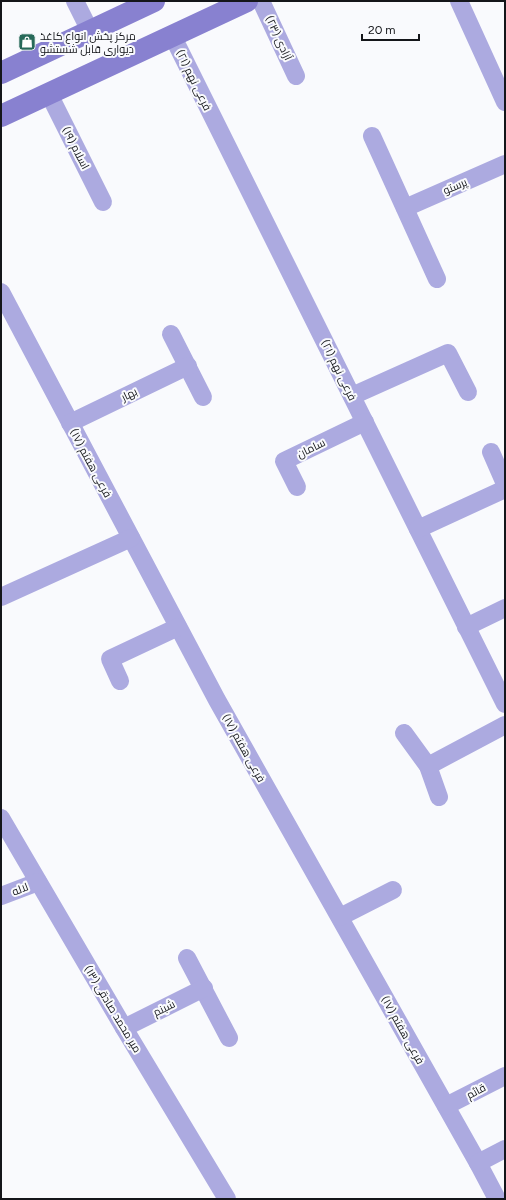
<svg xmlns="http://www.w3.org/2000/svg" width="506" height="1200" font-family="Figtree,Cairo,sans-serif">
	<rect width="100%" height="100%" fill="#f9fafd"/>
	<g fill="none" stroke-linecap="round" stroke-linejoin="round">
		<g stroke="#acaae0" stroke-width="18">
			<path d="M75,1l15,30"/>
			<path d="M261,1l35,75"/>
			<path d="M459,1l46,101"/>
			<path d="M173,37l332,667"/>
			<path d="M49,94l54,108"/>
			<path d="M372,136l65,143"/>
			<path d="M405,208l100,-44"/>
			<path d="M1,292l216,408 261,463 19,36"/>
			<path d="M171,334l32,63"/>
			<path d="M352,396l96,-43 20,39"/>
			<path d="M70,423l118,-57"/>
			<path d="M491,452l14,32"/>
			<path d="M297,487l-13,-26 81,-39"/>
			<path d="M418,529l87,-40"/>
			<path d="M1,597l130,-59"/>
			<path d="M466,627l39,-19"/>
			<path d="M120,681l-10,-22 68,-32"/>
			<path d="M404,733l24,33 11,31"/>
			<path d="M428,766l77,-41"/>
			<path d="M1,818l123,210 103,171"/>
			<path d="M1,896l37,-14"/>
			<path d="M340,917l53,-27"/>
			<path d="M187,958l42,80"/>
			<path d="M124,1028l80,-40"/>
			<path d="M446,1106l59,-30"/>
			<path d="M478,1163l27,-14"/>
		</g>
		<g stroke="#8881d0" stroke-width="22">
			<path d="M1,73l153,-72"/>
			<path d="M1,116l246,-115"/>
		</g>
	</g>
	<defs>
		<symbol id="shop-square" viewBox="-11 -11 22 22"><rect x="-9" y="-9" width="18" height="18" rx="4" fill="#276959" stroke="#f9fafd"/><path d="M-5-2.5h2.3a2.7 3.5 0 0 1 5.4 0H5L5.5 6h-11ZM-1.5-2.5h3a1.5 2.3 0 0 0-3 0Z" fill="#fff"/></symbol>
	</defs>
	<g fill-rule="evenodd">
		<use href="#shop-square" x="17" y="32" width="20" height="20"/>
	</g>
	<g text-anchor="middle" stroke-width="4" stroke-linejoin="round" paint-order="stroke">
		<g font-size="11" fill="#14161a" stroke="#f9fafd" text-anchor="start">
			<text x="40" y="40">مرکز پخش انواع کاغذ<tspan x="40" dy="13">دیواری قابل شستشو</tspan></text>
		</g>
		<g font-size="11" fill="#14161a" stroke="#f9fafd">
			<text transform="translate(279 38) rotate(65)" y="4">آزادی (۲۳)</text>
			<text transform="translate(194 80) rotate(64)" y="4">فرعی نهم (۲۱)</text>
			<text transform="translate(76 148) rotate(63)" y="4">اسلام (۱۹)</text>
			<text transform="translate(455 186) rotate(-23)" y="4">پرستو</text>
			<text transform="translate(339 370) rotate(64)" y="4">فرعی نهم (۲۱)</text>
			<text transform="translate(129 394) rotate(-26)" y="4">بهار</text>
			<text transform="translate(311 448) rotate(-26)" y="4">سامان</text>
			<text transform="translate(91 463) rotate(62)" y="4">فرعی هفتم (۱۷)</text>
			<text transform="translate(244 748) rotate(61)" y="4">فرعی هفتم (۱۷)</text>
			<text transform="translate(20 889) rotate(-21)" y="4">لاله</text>
			<text transform="translate(164 1008) rotate(-26)" y="4">شبنم</text>
			<text transform="translate(113 1009) rotate(59)" y="4">میر محمد صادقی (۱۳)</text>
			<text transform="translate(403 1030) rotate(61)" y="4">فرعی هفتم (۱۷)</text>
			<text transform="translate(476 1091) rotate(-28)" y="4">قائم</text>
		</g>
	</g>
	<rect width="506" height="1200" fill="none" stroke="#14161a" stroke-width="4"/>
	<path d="M362 34v6h57v-6" fill="none" stroke="#14161a" stroke-width="2"/>
	<text x="368" y="34" font-size="12" fill="#14161a" stroke="#f9fafd" stroke-width="3" paint-order="stroke">20 m</text>
</svg>
